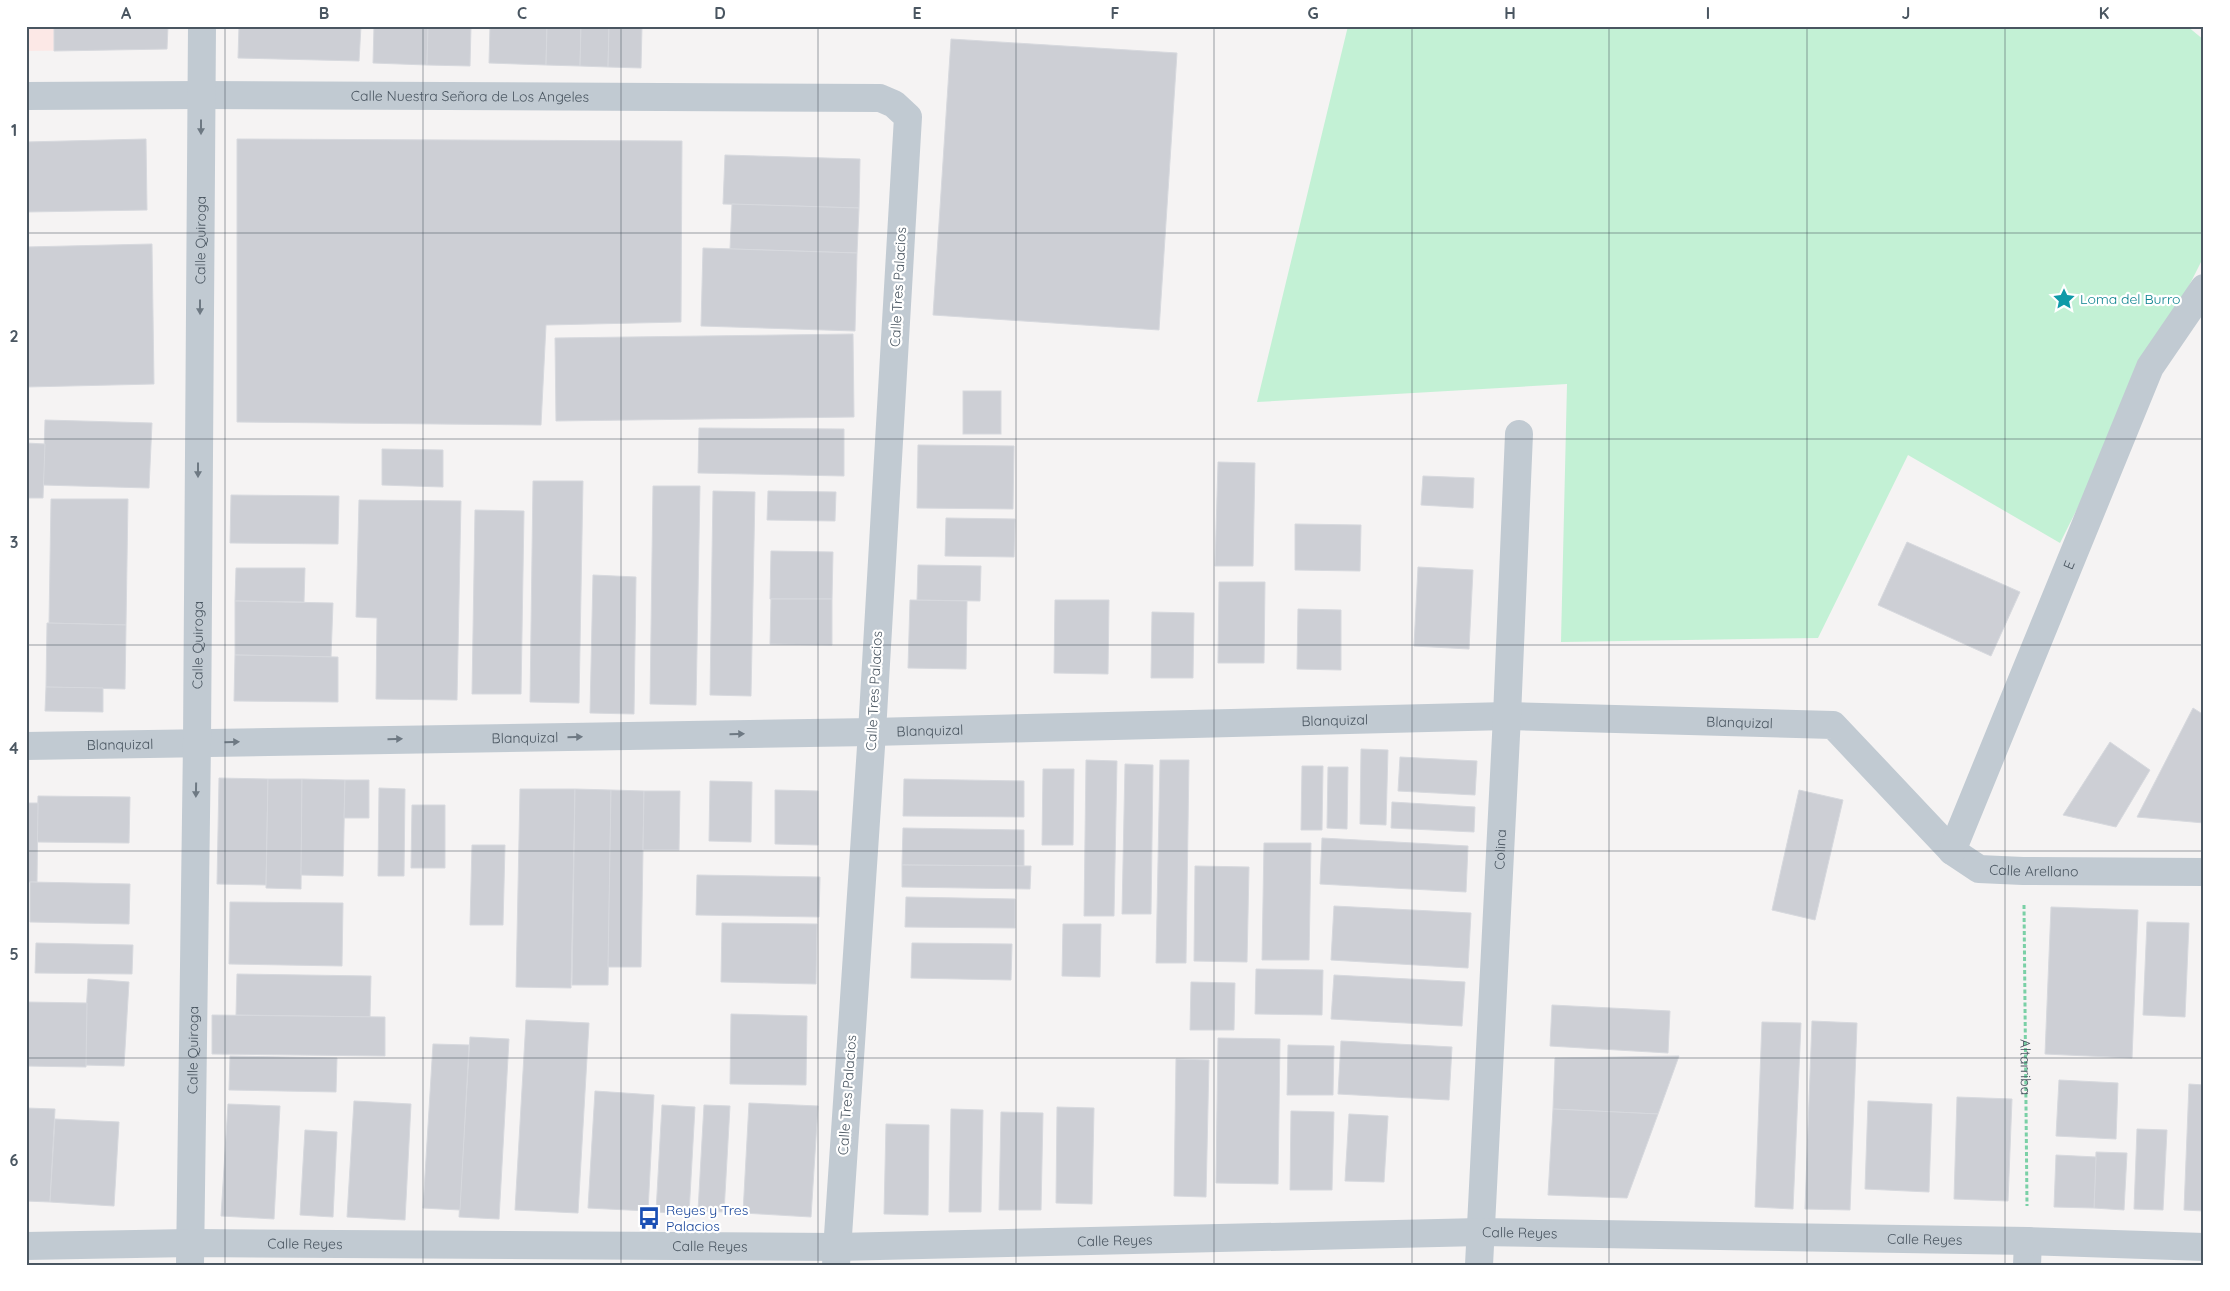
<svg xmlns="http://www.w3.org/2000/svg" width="2230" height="1291" font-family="Quicksand,sans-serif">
	<rect width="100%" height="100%" fill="#f5f3f3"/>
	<path fill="#fce8e6" d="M26,26h142l-1,23 -141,2z"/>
	<path fill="#c3f1d5" d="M1348,26h839l17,14v216l-144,287 -152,-88 -90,183 -257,4 6,-258 -310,18z"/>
	<g fill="#cdcfd5" stroke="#d7d9de">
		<path d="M54,26h114l-1,23 -113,2z"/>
		<path d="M239,26h122l-2,35 -121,-3z"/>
		<path d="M374,26h54l-1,39 -54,-2z"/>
		<path d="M428,26h43l-1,40 -43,-1z"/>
		<path d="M490,26h57l-1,39 -57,-2z"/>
		<path d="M547,26h34l-1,40 -34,-1z"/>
		<path d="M581,26h28l-1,41 -28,-1z"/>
		<path d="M609,26h33l-1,42 -33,-1z"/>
		<path d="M951,39l226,14 -18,277 -226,-15z"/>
		<path d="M146,139l1,71 -121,2v-70z"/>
		<path d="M237,139l445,2 -1,181 -135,3 -5,100 -304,-3z"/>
		<path d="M725,155l135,4 -1,49 -136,-4z"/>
		<path d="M732,204l127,4 -2,45 -127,-4z"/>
		<path d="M152,244l2,140 -128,3v-140z"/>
		<path d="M703,248l154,5 -2,78 -154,-5z"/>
		<path d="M853,334l1,83 -298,4 -1,-83z"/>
		<rect x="963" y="391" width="38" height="43"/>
		<path d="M45,420l107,3 -3,65 -106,-3z"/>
		<path d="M699,428l145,1v47l-146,-3z"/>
		<path d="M26,443l19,1 -2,54h-17z"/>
		<path d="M918,445l96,1 -1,63 -96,-1z"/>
		<path d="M382,449l61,1v37l-61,-2z"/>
		<path d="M1218,462l37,1 -2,103h-38z"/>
		<path d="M1423,476l51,2 -1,30 -52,-3z"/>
		<path d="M533,481h50l-4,222 -49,-1z"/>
		<path d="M653,486h47l-4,219 -46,-1z"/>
		<path d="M713,491l42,1 -4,204 -41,-1z"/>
		<path d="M768,491l68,1 -1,29 -68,-1z"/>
		<path d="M231,495l108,1 -1,48 -108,-1z"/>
		<path d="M51,499h77l-2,126 -77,-2z"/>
		<path d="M359,500l102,1 -4,199 -81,-1 1,-81 -21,-1z"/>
		<path d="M475,510l49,1 -3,183h-49z"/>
		<path d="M946,518l69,1 -1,38 -69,-1z"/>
		<path d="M1295,524l66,1 -1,46 -65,-1z"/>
		<path d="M1907,542l113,50 -29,64 -113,-51z"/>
		<path d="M771,551l62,1 -1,47h-62z"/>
		<path d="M918,565l63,1 -1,35 -63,-1z"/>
		<path d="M1418,567l55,3 -4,79 -55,-3z"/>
		<path d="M236,568h69l-1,34 -69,-1z"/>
		<path d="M593,575l43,2 -2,137 -44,-1z"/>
		<path d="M1219,582h46l-1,81h-46z"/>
		<path d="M771,599h61v46l-62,-1z"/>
		<path d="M910,600l57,1 -1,68 -58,-1z"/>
		<path d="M1055,600h54l-1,74 -54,-1z"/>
		<path d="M235,601l98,2 -2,54 -96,-2z"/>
		<path d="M1298,609l43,1v60l-44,-1z"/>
		<path d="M1152,612l42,1 -1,65h-42z"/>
		<path d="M47,623l79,2 -1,64 -79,-2z"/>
		<path d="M235,655l103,2v45l-104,-1z"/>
		<path d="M46,687l57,1v24l-58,-1z"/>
		<path d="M2193,708l11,7v108l-67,-6z"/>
		<path d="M2110,742l40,28 -34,57 -53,-12z"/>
		<path d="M1361,749l27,1 -2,75 -26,-1z"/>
		<path d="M1400,757l77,4 -2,34 -77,-4z"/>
		<path d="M1086,760l31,1 -3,155h-30z"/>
		<path d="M1160,760h29l-3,203h-30z"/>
		<path d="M1125,764l28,1 -2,149h-29z"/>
		<path d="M1302,766h21l-1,64h-21z"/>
		<path d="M1328,767h20l-1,62 -20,-1z"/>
		<path d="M1043,769h31l-1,76h-31z"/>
		<path d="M219,778l49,1 -2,106 -49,-1z"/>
		<path d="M268,779h34l-1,110 -35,-1z"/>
		<path d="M302,779l43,1 -2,96 -42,-1z"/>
		<path d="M904,779l120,2v36l-121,-1z"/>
		<path d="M345,780h24v38h-25z"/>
		<path d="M710,781l42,1 -1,60 -42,-1z"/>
		<path d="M379,788l26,1 -1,87h-26z"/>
		<path d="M520,789h55l-4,199 -55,-1z"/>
		<path d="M575,789l36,1 -3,195h-36z"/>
		<path d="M611,790l33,1 -3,176h-33z"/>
		<path d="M775,790l43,1v54l-43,-1z"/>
		<path d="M1799,790l44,10 -28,120 -43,-10z"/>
		<path d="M644,791h36l-1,59h-36z"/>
		<path d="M38,796l92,1 -1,46 -92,-1z"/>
		<path d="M1392,802l83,5 -1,25 -83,-4z"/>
		<path d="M26,803h12l-1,79h-11z"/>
		<path d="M412,805h33v63h-34z"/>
		<path d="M903,828l121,2v36l-122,-1z"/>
		<path d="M1322,838l146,8 -2,46 -146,-8z"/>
		<path d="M1264,843h47l-2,117h-47z"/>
		<path d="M472,845h33l-2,80h-33z"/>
		<path d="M902,865l129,1 -1,23 -128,-2z"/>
		<path d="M1195,866l54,1 -2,95 -53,-1z"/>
		<path d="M697,875l123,2 -1,40 -123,-2z"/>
		<path d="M30,882l100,2 -1,40 -99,-2z"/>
		<path d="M906,897l109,2v29l-110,-1z"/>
		<path d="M230,902l113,1 -1,63 -113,-2z"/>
		<path d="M1334,906l137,7 -3,55 -137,-8z"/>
		<path d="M2051,907l87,3 -6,148 -87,-4z"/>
		<path d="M2147,922l42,1 -4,94 -42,-2z"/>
		<path d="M722,923l95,1 -1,60 -95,-2z"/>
		<path d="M1063,924h38l-1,53 -38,-1z"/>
		<path d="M36,943l97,2 -1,29 -97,-1z"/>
		<path d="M912,943l100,1 -1,36 -100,-2z"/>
		<path d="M1256,969l67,1 -1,45 -67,-1z"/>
		<path d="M237,974l134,2 -1,41 -134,-2z"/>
		<path d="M1334,975l131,7 -3,44 -131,-7z"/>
		<path d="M88,979l41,3 -5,84 -41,-1z"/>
		<path d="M1191,982l44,1 -1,47h-44z"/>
		<path d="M26,1002l61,1 -1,64 -60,-1z"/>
		<path d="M1552,1005l118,6 -2,42 -118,-7z"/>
		<path d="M731,1014l76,2 -1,69 -76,-1z"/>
		<path d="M212,1015l173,2v39l-173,-2z"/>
		<path d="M526,1020l63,3 -11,190 -63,-3z"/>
		<path d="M1812,1021l45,2 -7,187 -45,-1z"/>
		<path d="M1762,1022l39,1 -8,186 -38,-2z"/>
		<path d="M470,1037l39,2 -10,180 -40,-2z"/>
		<path d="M1218,1038l62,1 -2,145 -62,-1z"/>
		<path d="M1341,1041l111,6 -3,53 -111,-6z"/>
		<path d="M433,1044l36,1 -9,165 -37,-2z"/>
		<path d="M1288,1045l46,1 -1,49h-46z"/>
		<path d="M230,1056l107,2 -1,34 -107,-2z"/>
		<path d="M1679,1056l-21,58 -105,-5 2,-51z"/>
		<path d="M1176,1059l33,1 -3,137 -32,-1z"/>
		<path d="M2059,1080l59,3 -2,56 -60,-3z"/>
		<path d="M2189,1084l15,1v126l-20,-1z"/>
		<path d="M595,1091l59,4 -6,116 -60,-3z"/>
		<path d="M1957,1097l55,2 -4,102 -54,-2z"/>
		<path d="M354,1101l57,3 -6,116 -58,-3z"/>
		<path d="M1868,1101l64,3 -3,88 -64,-3z"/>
		<path d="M749,1103l69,3 -7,111 -68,-4z"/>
		<path d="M228,1104l52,2 -6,113 -53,-3z"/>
		<path d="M662,1105l33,2 -6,107 -33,-2z"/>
		<path d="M704,1105l26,1 -6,106 -26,-1z"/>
		<path d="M1057,1107l37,1 -2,96 -36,-1z"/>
		<path d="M26,1108l29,1 -5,93 -24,-1z"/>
		<path d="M951,1109l32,1 -2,102h-32z"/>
		<path d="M1553,1109l105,5 -31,84 -79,-3z"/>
		<path d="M1291,1111l43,1 -2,78h-42z"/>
		<path d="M1001,1112l42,1 -2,97h-42z"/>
		<path d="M1349,1114l39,2 -4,66 -39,-1z"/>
		<path d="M55,1119l64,3 -5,84 -64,-4z"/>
		<path d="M886,1124l43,1 -1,90 -44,-1z"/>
		<path d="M2137,1129l30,1 -4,80 -29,-1z"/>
		<path d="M305,1130l32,2 -4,85 -33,-2z"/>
		<path d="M2096,1152l31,1 -3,57 -30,-2z"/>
		<path d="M2056,1155l40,2 -2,51 -40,-1z"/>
	</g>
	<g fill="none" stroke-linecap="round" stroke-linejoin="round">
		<path stroke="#7ad0a6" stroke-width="3" stroke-dasharray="4 2.5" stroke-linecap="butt" id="s1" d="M2024,905l3,301"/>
		<g stroke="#c1cad2" stroke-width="28">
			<path id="s2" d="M26,96l175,-1 679,3 14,6 14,13 -36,615 -36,533"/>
			<path id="s3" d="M26,746l846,-14 635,-16 326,9 119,126 27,18 44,2 181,1"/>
			<path id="s4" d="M1952,851l198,-484 54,-79"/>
			<path id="s5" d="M190,1265l7,-523 5,-716"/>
			<path id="s6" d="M1479,1265l28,-549 12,-282"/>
			<path d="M2027,1265l1,-24"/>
		</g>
		<path stroke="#c1cad2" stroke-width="28" id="s7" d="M26,1246l164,-3 647,4 643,-15 548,9 176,6"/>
	</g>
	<defs><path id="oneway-solid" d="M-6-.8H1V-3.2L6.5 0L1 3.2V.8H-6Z" transform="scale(1.25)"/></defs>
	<g fill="#6e7983">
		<use href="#oneway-solid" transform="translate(201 127) rotate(90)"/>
		<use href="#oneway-solid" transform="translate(200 307) rotate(90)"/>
		<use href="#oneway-solid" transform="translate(198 470) rotate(90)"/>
		<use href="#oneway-solid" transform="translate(737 734) rotate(-1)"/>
		<use href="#oneway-solid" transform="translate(575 737) rotate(-1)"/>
		<use href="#oneway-solid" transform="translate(395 739) rotate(-1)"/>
		<use href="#oneway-solid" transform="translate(232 742) rotate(-1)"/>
		<use href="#oneway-solid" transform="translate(196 790) rotate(91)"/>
	</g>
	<path fill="none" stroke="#4a5661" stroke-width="1" stroke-opacity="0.55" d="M225,26v1239M423,26v1239M621,26v1239M818,26v1239M1016,26v1239M1214,26v1239M1412,26v1239M1609,26v1239M1807,26v1239M2005,26v1239M26,233h2178M26,439h2178M26,645h2178M26,851h2178M26,1058h2178"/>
	<defs>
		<symbol id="sight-bare" viewBox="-9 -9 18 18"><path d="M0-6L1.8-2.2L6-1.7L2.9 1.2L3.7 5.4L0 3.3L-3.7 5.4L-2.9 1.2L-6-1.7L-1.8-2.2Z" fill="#0f9aa8" stroke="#fff" stroke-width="2.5" paint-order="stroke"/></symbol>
		<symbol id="bus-bare" viewBox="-9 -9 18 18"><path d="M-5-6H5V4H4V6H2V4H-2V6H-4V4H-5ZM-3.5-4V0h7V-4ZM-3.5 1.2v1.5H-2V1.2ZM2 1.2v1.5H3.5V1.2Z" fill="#1a4fb4" stroke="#fff" stroke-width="2.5" paint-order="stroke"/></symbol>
	</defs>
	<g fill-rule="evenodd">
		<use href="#sight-bare" x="2048" y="283" width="32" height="32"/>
		<use href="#bus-bare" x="633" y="1202" width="32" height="32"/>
	</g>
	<g text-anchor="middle" stroke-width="4.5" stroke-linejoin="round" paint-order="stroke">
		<g font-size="14" fill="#4a5661" stroke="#fff">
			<text dy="5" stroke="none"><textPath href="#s2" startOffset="444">Calle Nuestra Señora de Los Angeles</textPath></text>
			<text dy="5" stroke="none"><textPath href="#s5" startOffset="1025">Calle Quiroga</textPath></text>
			<text transform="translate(898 287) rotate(-87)" y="5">Calle Tres Palacios</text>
			<text dy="5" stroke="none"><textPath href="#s4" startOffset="309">E</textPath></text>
			<text dy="5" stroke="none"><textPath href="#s5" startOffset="620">Calle Quiroga</textPath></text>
			<text transform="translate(874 691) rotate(-87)" y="5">Calle Tres Palacios</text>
			<text dy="5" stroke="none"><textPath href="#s3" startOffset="1309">Blanquizal</textPath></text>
			<text dy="5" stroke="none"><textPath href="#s3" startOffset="1714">Blanquizal</textPath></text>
			<text dy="5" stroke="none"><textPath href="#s3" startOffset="904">Blanquizal</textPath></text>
			<text dy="5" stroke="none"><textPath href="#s3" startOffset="499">Blanquizal</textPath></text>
			<text dy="5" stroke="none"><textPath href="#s3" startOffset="94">Blanquizal</textPath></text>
			<text dy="5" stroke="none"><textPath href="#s6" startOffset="416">Colina</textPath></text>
			<text dy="5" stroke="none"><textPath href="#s3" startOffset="2068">Calle Arellano</textPath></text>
			<text dy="5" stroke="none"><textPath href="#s5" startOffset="215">Calle Quiroga</textPath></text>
			<text dy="5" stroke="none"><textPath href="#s1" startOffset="162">Altarriba</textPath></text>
			<text transform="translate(847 1095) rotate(-86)" y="5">Calle Tres Palacios</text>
			<text dy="5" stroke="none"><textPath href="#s7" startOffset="1494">Calle Reyes</textPath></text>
			<text dy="5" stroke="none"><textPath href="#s7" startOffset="1899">Calle Reyes</textPath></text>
			<text dy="5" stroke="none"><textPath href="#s7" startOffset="1089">Calle Reyes</textPath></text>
			<text dy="5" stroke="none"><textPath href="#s7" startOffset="279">Calle Reyes</textPath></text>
			<text dy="5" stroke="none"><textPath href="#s7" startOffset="684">Calle Reyes</textPath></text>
		</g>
		<g font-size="14" fill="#0d838f" stroke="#fff" text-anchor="start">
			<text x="2080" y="304">Loma del Burro</text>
		</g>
		<g font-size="14" fill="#164399" stroke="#fff" text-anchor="start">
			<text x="666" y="1215">Reyes y Tres<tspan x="666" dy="16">Palacios</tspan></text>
		</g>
	</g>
	<rect width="2230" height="1291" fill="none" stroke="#ffffff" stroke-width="55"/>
	<rect x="28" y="28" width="2174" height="1236" fill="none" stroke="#4a5661" stroke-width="2"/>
	<g font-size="16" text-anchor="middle" font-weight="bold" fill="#4a5661">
		<text x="126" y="19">A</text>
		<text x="324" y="19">B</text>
		<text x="522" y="19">C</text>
		<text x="720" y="19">D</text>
		<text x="917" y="19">E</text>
		<text x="1115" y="19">F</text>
		<text x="1313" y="19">G</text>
		<text x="1510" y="19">H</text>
		<text x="1708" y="19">I</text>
		<text x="1906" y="19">J</text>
		<text x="2104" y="19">K</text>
		<text x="14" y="136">1</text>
		<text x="14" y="342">2</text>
		<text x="14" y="548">3</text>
		<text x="14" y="754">4</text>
		<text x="14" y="960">5</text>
		<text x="14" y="1166">6</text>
	</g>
</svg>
